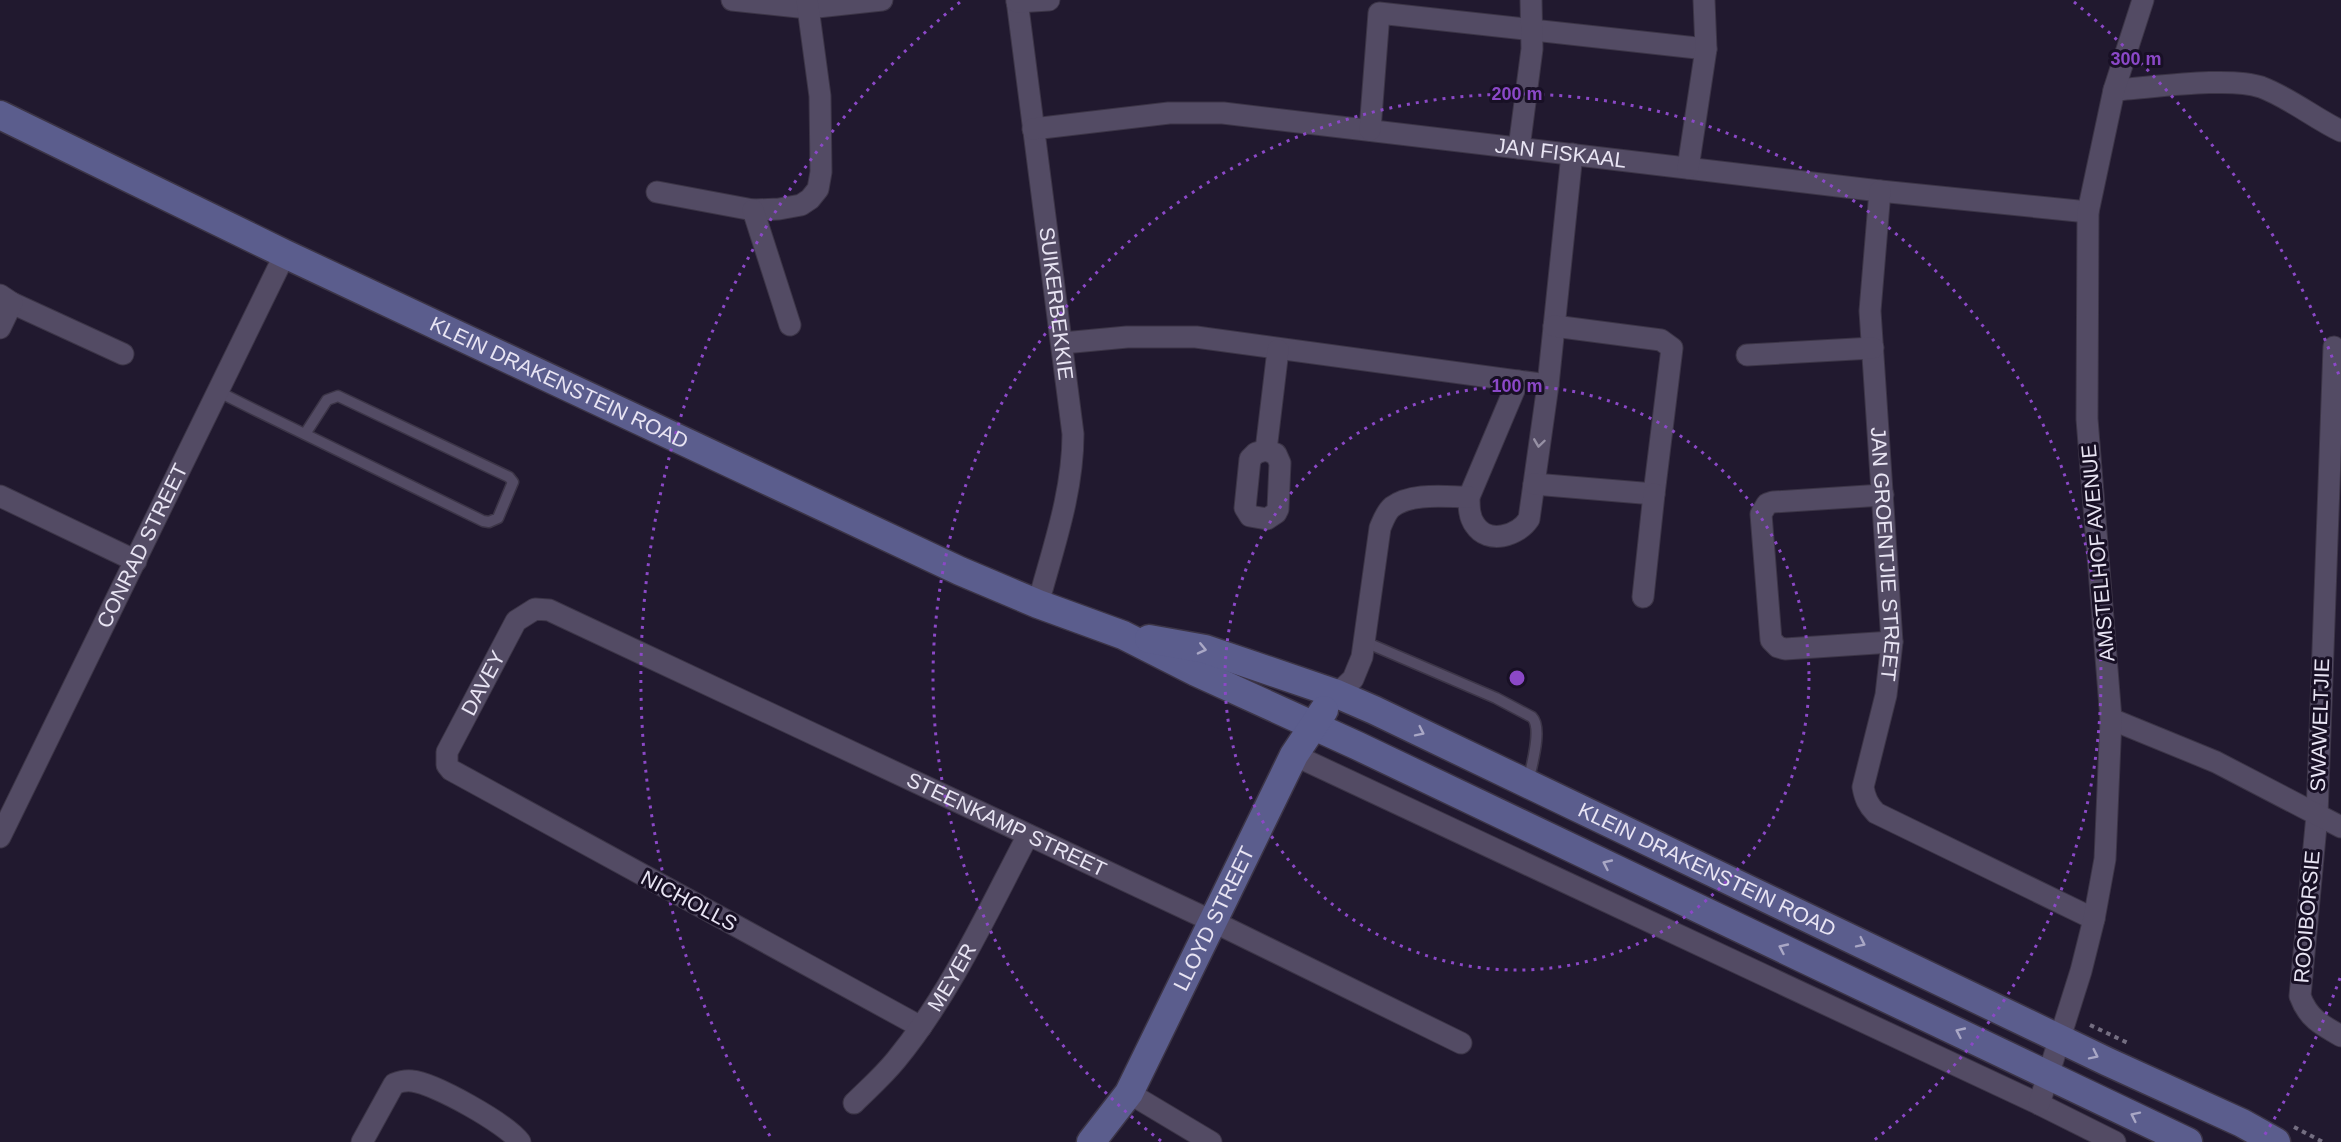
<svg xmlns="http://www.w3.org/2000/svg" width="2341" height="1142" font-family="Helvetica,sans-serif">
	<rect width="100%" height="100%" fill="#21192f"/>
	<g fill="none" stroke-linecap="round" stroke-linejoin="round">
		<defs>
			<g id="lane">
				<path d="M217,391l36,18 230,112 6,1 9,-4 15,-36 -4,-5 -171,-81 -11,4 -22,34"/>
				<path d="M1365,642l131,56 36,19c11,11 -1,50 -4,66"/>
			</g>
			<g id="street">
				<path d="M732,0l76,8 74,-8"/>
				<path id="s1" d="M1017,0l56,434c0,59 -20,114 -35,170"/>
				<path d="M1017,2l32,-2"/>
				<path d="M2114,90c36,-2 115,-14 147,-3 29,11 53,31 80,44"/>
				<path id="s2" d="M1033,129l136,-16h54l657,78 208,21"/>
				<path d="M1370,130l9,-117 327,36"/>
				<path d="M1519,148l13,-99 -1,-49"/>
				<path d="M1688,168l18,-119 -2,-49"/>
				<path id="s3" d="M1880,191l-10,120 22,331 -6,53 -23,92c2,11 5,18 13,26l218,106"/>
				<path d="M657,192l96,18 26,-1 22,-4 9,-6 8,-10 3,-17 -1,-76 -13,-96"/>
				<path d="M753,210l37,115"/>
				<path d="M12,303l111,51"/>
				<path d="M0,328l12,-25 -12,-8"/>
				<path d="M1063,343l64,-6h69l352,48"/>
				<path d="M2334,347l-17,468 -17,181c8,22 21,29 41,40"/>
				<path d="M1747,355l126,-7"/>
				<path d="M1518,381l-49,116c0,10 0,20 6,28 13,20 43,11 54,-6l19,-134 24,-231"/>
				<path d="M1266,450l-10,3 -6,6 -5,49 5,8 17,3 9,-6 2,-4 2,-46 -4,-9 -10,-4 12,-100"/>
				<path d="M1534,484l120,10 18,-146 -11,-8 -107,-14"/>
				<path d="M1883,495l-110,7 -6,2 -6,10 10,126 7,7 7,2 107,-7"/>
				<path d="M0,496l136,65"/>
				<path d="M1643,597l11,-103"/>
				<path d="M1337,694l16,-15 9,-22 18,-129c3,-7 6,-16 12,-21 20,-15 54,-10 77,-10"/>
				<path d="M2111,719l105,43 125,65"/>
				<path d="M1294,755l745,349 76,38"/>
				<path id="s4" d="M0,837l285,-583"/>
				<path id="s5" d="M921,1027l-470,-257 -4,-5v-13l69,-131 19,-12 14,1 663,311 249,122"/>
				<path d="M1129,1093l82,49"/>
				<path id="s6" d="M854,1103c14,-14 29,-27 42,-43 55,-67 92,-149 132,-225"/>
				<path d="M2039,1104l42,-133 13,-52 11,-60 6,-140 -24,-300 1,-207 26,-122 29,-90"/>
				<path d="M362,1142l32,-58c5,-2 11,-4 18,-3 22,2 95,43 108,61"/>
			</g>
			<g id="secondary">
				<path id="s7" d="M0,115l285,139 675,317 78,33 85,31 73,37 162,74 830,396"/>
				<path id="s8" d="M1149,639l56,10 132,45 37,16 734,352 134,61 34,19"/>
				<path id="s9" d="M1091,1142l38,-49 165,-338 30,-45"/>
			</g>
		</defs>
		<use href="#lane" stroke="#3c3547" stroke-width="13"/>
		<use href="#street" stroke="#3c3547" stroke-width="23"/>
		<use href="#secondary" stroke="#3c3547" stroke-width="31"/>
		<g stroke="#746e81" stroke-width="4" stroke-dasharray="4.5 4.5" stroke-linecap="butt">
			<path d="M2090,1025l40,19"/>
			<path d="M2294,1127l29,15"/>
		</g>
		<use href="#lane" stroke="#534b64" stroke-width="10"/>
		<use href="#street" stroke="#534b64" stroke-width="21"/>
		<use href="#secondary" stroke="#5b5d8d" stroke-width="28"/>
	</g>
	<defs><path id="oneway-chevron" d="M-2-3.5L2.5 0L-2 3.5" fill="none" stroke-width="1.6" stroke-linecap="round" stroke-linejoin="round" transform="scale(1.5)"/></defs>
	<use stroke="#9690a4" href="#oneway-chevron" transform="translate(1539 443) rotate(98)"/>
	<g stroke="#a9a7c5">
		<use href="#oneway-chevron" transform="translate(1202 649) rotate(13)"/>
		<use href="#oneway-chevron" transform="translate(1420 732) rotate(26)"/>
		<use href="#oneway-chevron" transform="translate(1607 864) rotate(-155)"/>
		<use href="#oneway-chevron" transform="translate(1861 943) rotate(26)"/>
		<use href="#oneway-chevron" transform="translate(1783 948) rotate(-155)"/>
		<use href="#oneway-chevron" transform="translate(1960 1032) rotate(-155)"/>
		<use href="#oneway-chevron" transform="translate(2094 1055) rotate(26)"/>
		<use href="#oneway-chevron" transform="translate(2135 1116) rotate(-154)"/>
	</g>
	<g fill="none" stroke="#8b48c7" stroke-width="3" stroke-dasharray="3 6">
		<circle cx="1517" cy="678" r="292"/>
		<path d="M1161 1141A584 584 0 1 1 1873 1141"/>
		<path d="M2340 978A876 876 0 0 1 2264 1136M770 1136A876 876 0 0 1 960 2M2074 2A876 876 0 0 1 2340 378"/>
	</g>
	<g text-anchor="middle" stroke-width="6" stroke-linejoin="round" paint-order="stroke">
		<g font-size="21" fill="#e8e4f3" stroke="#181025">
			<text dy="7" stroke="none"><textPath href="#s2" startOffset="531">JAN FISKAAL</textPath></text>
			<text dy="7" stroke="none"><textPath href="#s1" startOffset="306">SUIKERBEKKIE</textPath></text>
			<text dy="7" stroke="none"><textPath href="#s7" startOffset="620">KLEIN DRAKENSTEIN ROAD</textPath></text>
			<text dy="7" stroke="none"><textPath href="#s4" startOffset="324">CONRAD STREET</textPath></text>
			<text transform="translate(2098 553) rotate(-95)" y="7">AMSTELHOF AVENUE</text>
			<text dy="7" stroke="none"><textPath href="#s3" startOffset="364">JAN GROENTJIE STREET</textPath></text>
			<text dy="7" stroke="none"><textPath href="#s5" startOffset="633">DAVEY</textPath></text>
			<text transform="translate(2320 725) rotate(-88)" y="7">SWAWELTJIE</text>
			<text dy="7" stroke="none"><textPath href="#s5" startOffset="1245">STEENKAMP STREET</textPath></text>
			<text dy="7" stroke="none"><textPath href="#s8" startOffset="606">KLEIN DRAKENSTEIN ROAD</textPath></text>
			<text transform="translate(689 901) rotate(28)" y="7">NICHOLLS</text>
			<text transform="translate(2307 917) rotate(-85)" y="7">ROOIBORSIE</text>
			<text dy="7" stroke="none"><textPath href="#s9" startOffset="256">LLOYD STREET</textPath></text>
			<text dy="7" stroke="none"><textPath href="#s6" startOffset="160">MEYER</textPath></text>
		</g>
	</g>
	<circle cx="1517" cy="678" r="9" fill="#8b48c7" stroke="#181025" stroke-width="3"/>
	<g font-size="18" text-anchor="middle" font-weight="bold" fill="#8b48c7" stroke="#181025" stroke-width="6" stroke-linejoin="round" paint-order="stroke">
		<text x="2136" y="65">300 m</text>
		<text x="1517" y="100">200 m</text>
		<text x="1517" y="392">100 m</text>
	</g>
</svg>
